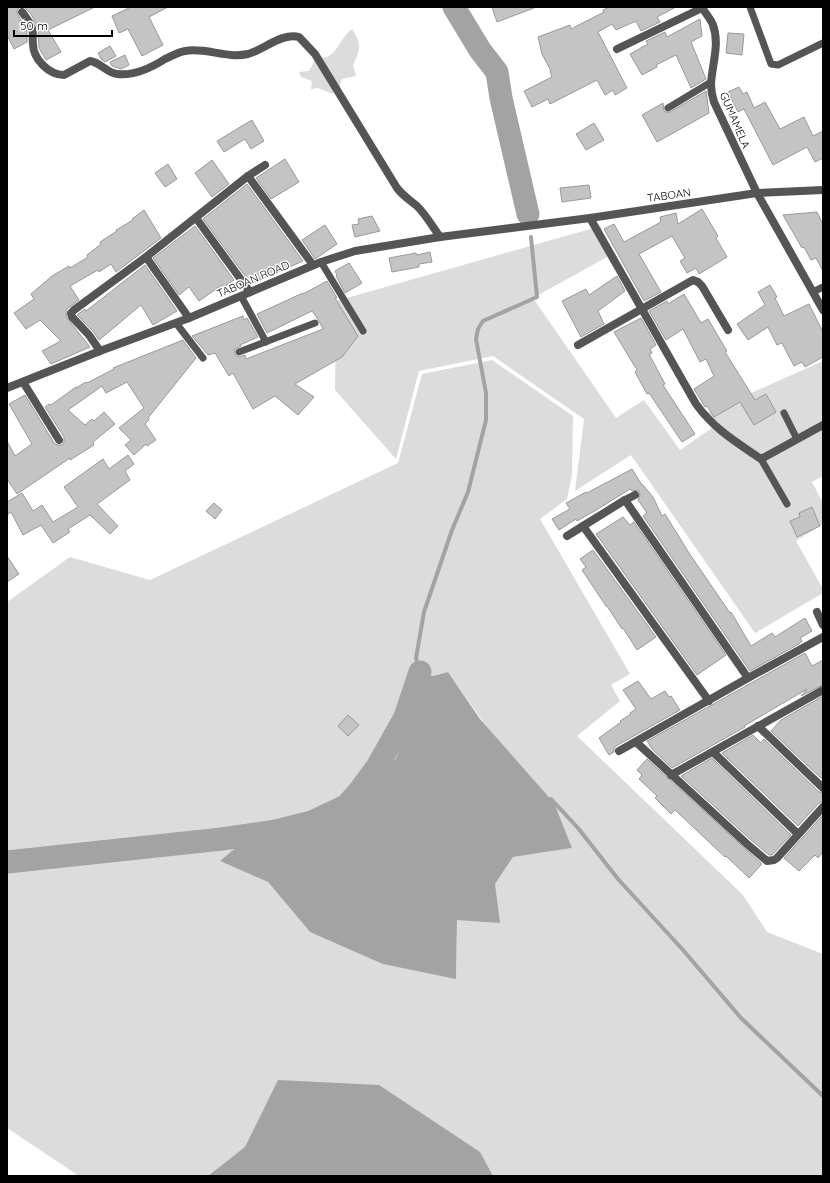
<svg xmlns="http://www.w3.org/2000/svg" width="830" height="1183" font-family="Quicksand,sans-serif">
	<rect width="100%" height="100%" fill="#fff"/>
	<g fill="#dcdcdc" fill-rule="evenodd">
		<path d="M352,29c10,16 9,19 1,36l3,11 -14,3 -3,9 -7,6 -14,-6 -7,1 1,-8 -11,-4 -2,-5 10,-1 7,-13c4,0 10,0 13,-2 9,-5 13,-20 23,-27z"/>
		<path d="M601,226l6,31 -74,41 83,120 28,-18 36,50 32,-22 -10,-13 121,-54v115l-11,6 11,21v21l-27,17 27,48v4l-68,40 -124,-178 -56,36 9,-72 -91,-63 -74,15 -23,88 -61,-69 1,-89z"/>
		<path d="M492,360l81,56 -1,59 -5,24 -27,20 90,155 -19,11 9,16 -43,35 166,159 24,37 56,22v222h-744l-72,-48v-526l63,-45 80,23 248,-117 24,-89zM448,672l124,176 -59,9 -18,27 -38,36 -1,58 -146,-46 -42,-50 -48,-21 34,-29 97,-22 45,-52 33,-81z"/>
	</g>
	<g fill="#a3a3a3">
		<path d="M448,672l32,47 74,84 18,45 -59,9 -18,27 5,39 -43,-3 -1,59 -73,-15 -73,-32 -42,-50 -48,-21 34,-29 97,-22 45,-52 33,-81z"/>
		<path d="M278,1080l101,5 101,67 13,24h-285l37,-29z"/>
	</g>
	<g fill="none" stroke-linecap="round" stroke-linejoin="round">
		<g stroke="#a3a3a3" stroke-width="4">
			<path d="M433,679l-13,-7 -4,-14 8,-46 28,-82 16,-38 18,-72v-27l-10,-54 2,-10 5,-8 54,-24 -6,-60"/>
			<path d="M551,799l27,29 40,51 65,71 58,68 82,78"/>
		</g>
		<g stroke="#a3a3a3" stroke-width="23">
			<path d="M454,7l26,43 17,22 4,26 27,116"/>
			<path d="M7,862l215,-23 54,-8 36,-9 34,-16 14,-16 17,-23 28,-50 15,-45"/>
		</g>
	</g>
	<g fill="#c4c4c4" stroke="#999">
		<path d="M7,7h13l-3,3v3l10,18v11l-13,7 -7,-14z"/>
		<path d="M24,7h71l-47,23 13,22 -15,8 -7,-12 -1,-17 -2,-7 -5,-10z"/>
		<path d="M131,7h37l-19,10 14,28 -21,11 -14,-27 -9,4 -7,-17z"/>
		<path d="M492,7h42v1l-37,14z"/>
		<path d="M609,7h67l-19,10 3,5 -19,9 -5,-10 -20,9 -4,-6 -14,8 29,56 -12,7 -2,-5 -8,5 -8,-15 -47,24 -2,-5 -16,8 -8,-16 28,-14 -2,-6h1l-9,-17 -4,-17 32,-12 1,4 33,-17 -1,-2z"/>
		<path d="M700,19l2,17 -11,6 15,37 -15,9 -15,-33 -20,10 1,2 -15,8 -12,-21 18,-10 -2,-3 19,-9 2,5z"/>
		<path d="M728,33l16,1 -2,21 -16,-2z"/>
		<path d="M110,46l6,10 -11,6 -4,-3 -3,-6z"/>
		<path d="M125,55l4,10 -8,4 -9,-3 -2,-4z"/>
		<path d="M739,87l4,7 4,-2 7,16 11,-6 15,27 24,-12 9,19 10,-5v27l-8,4 -8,-15 -34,18 -29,-56 -6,3 -10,-20z"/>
		<path d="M706,91l3,22 -52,29 -15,-27 21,-12 1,8 4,2 2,-1z"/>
		<path d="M252,120l12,21 -13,8 -6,-10 -21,13 -7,-11z"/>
		<path d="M594,123l10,17 -18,10 -10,-16z"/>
		<path d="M285,159l14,23 -28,17 -15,-21z"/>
		<path d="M212,160l17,24 -17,13 -17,-24z"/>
		<path d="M168,164l9,15 -12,8 -10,-14z"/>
		<path d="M247,184l56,77 -52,23 -48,-65z"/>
		<path d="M589,185l2,13 -29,4 -2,-14z"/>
		<path d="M702,209l16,27 -2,2 11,19 -28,17 -3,-6 -9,5 -7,-12 5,-3 -13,-22 -33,18 22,38 -17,9 -40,-72 10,-5 10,18 37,-20 -1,-5 16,-4 2,11z"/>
		<path d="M144,210l17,28 -45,34 -5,-8 -12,8 -1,-2 -28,16 9,14 -12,9 -1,3 1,6 23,29 -39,17 -9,-13 19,-10 -21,-21 -14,9 -12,-16 20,-14 -3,-5 21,-18 17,-10 1,2 18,-11 -1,-2 14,-11 -1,-2 17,-11 -1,-1 17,-10 -1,-1z"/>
		<path d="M817,212l6,13v46l-7,-13 -5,2 -7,-13 -2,1 -19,-33z"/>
		<path d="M372,216l8,15 -25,6 -3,-12 7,-1 -1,-5z"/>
		<path d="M325,225l12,19 -22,15 -13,-19z"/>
		<path d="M195,226l39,54 -10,7 -2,-2 -23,16 -10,-14 -10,8 -26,-37z"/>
		<path d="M430,252l2,10 -13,2v3l-27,5 -3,-14 27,-5 1,2z"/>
		<path d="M349,263l13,20 -17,10 -9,-17 1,-1 -2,-4z"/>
		<path d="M145,265l32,46 -24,14 -12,-20 -42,35 -6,-9 -16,-16 8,-6 1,2z"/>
		<path d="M617,276l8,15 -27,20 6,13 -23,13 -19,-36 24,-12 3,6z"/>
		<path d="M327,281l10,17h-2l23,38 -16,21 -47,27 19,13 -16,18 -23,-19 -22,13 -20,-36 -4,3 -14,-23 -7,2 -16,-19 51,-20 1,4 3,-2 11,19 -18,8 1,1 -6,3 -1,3 2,4 3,1 6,-2 1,4 77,-30 -4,-8 -7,-10 -45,22 -10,-19 46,-21v1z"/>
		<path d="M770,285l7,12 -2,1 9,18 25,-12 14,28v25l-18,10 -3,-5 -8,4 -12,-23 -5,2 -9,-18 -20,13 -11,-16 28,-19 -7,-13z"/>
		<path d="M684,294l17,29 7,-4 19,32 -2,1 30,48 11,-6 10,18 -22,13 -14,-23 -26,15 -7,-11 -2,1 -11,-18 20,-13 -8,-17 -6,3 -17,-33 -17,11 -17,-29 18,-10 1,3z"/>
		<path d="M641,318l15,27 -6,4 2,4 -3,1 16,30 -2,1 32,49 -13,8 -33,-49 -2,1 -12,-22 2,-2 -23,-38z"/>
		<path d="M183,340l13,18 -48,60 1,2 -4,4 11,16 -9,6 -1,-2 -12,11 -9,-10 6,-5 -12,-12 25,-20 -17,-26 -21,11 -4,-7 -34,24 17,15 7,-6 2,2 10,-9 11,12 -22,18 1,3 -24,15v-2l-53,36 -10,-15v-38l8,15 17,-12 -23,-40 16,-9 29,48 3,2h5l2,-3v-5l-19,-30 4,-3 2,1 25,-18v1l10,-6 1,1 27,-14 -1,-1z"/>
		<path d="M128,455l6,9 -9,7 5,9 -33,24 21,22 -8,8 -20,-19 -22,14 2,3 -17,11 -12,-18 -18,10 -12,-23 -4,3v-13l15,-9 11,18 9,-6 11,17 25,-15 -14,-20 39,-28 6,10z"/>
		<path d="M632,469l10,16h1l10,12 9,19 3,-2 24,39 41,60 1,-1 20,34 21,-13 3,4 30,-19 7,13 -12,7 2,3 -3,3 -49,27 -107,-155 4,-3 -9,-13 2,-5 -2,-5 -6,1 -2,-2 -32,20 -21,12 -1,-2 -17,11 -7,-11 18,-10 -4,-6 20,-11 1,1z"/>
		<path d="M214,503l8,7 -7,9 -9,-8z"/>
		<path d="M812,507l8,19 -23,11 -7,-16 10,-4 -1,-4z"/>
		<path d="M623,517l7,8 4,-3 92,133 -29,20 -101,-141z"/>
		<path d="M593,550l63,87 -19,13 -14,-22 -1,1 -15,-23h-1l-24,-36 4,-3 -6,-8z"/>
		<path d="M7,556l12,18 -12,8z"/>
		<path d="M805,653l7,13 11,-6v25l-22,11 6,-7 -63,37 1,1 -73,41 -20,-19 -5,-8z"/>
		<path d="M638,681l13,18 14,-8 4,6 2,-1 9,14 -64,36 -2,3v3l-5,3 -10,-17 22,-16 -1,-1 11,-7 -1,-1 6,-4 -13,-19z"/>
		<path d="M823,696v84l-52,-49 10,-11z"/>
		<path d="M348,715l11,10 -11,11 -10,-10z"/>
		<path d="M753,735l8,8 3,-4 55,53 4,1v9l-4,1 -21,23 -76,-73z"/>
		<path d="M712,758l79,77 -19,20h-3l-18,-15 -70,-64z"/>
		<path d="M647,759l115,105 -13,14 -23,-22 -1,1 -50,-47 -4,4 -16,-16 2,-2 -18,-17 3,-4 -5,-5z"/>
		<path d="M823,815v37l-5,6 -3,-3 -16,16 -15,-13z"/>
	</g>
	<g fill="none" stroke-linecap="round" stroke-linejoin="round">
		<g stroke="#555" stroke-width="7">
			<path d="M750,7l21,57 7,1 45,-22"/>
			<path d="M668,108l43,-26"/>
			<path d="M321,262l42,69"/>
			<path d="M813,292l10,-5"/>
			<path d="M241,296l25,46"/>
			<path d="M176,323l27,35"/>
			<path d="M239,352l76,-29"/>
			<path d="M784,413l13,26"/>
			<path d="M761,459l26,45"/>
		</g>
		<g stroke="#555" stroke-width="8">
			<path d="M702,7c3,6 9,12 11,18 7,19 -1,40 -2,59 0,6 1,12 3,18l43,91 66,117"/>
			<path d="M22,12c4,5 8,10 10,16 2,6 0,10 1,16 0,15 16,31 31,31l26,-14c10,1 17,12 27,13 17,2 34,-6 48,-15 7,-3 13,-7 20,-8 21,-4 41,8 63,3 15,-4 35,-22 51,-17l16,17 82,134c6,8 13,12 20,18 9,9 16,21 23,31"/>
			<path d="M617,49l85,-41"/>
			<path d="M248,176l17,-11"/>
			<path d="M196,218l54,74"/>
			<path d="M590,218l106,186c18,25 40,38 65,55l62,-34"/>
			<path d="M146,257l43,61"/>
			<path d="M578,345l115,-65 5,2 4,4 26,44"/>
			<path d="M100,351l-11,-16 -17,-18 -1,-4 3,-3 72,-53 102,-81 65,89"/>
			<path d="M23,382l36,58"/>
			<path d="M7,388l93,-37 89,-33 132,-56 34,-11 85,-14 150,-19 167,-25 66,-3"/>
			<path d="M625,500l10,-5"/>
			<path d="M567,536l16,-10"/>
			<path d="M817,612l6,13"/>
			<path d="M709,701l-126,-175 42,-26 123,178"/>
			<path d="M758,726l65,62"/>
			<path d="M636,742l111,102 20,17 7,-1 3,-2 46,-51"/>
			<path d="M619,751l129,-73 75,-41"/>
			<path d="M713,752l85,82"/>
			<path d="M671,775l152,-85"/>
		</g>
	</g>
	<g text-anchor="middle" stroke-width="3" stroke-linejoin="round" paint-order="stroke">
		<g font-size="11" fill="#000" stroke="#fff">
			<text transform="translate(735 120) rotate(67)" y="4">GUMAMELA</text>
			<text transform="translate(669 195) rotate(-8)" y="4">TABOAN</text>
			<text transform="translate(253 279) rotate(-23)" y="4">TABOAN ROAD</text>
		</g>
	</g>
	<rect width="830" height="1183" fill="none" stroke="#000000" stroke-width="16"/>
	<path d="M14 30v6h98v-6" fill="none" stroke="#000000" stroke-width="2"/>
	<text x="20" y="30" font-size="12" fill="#000000" stroke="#ffffff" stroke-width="3" paint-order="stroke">50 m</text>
</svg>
